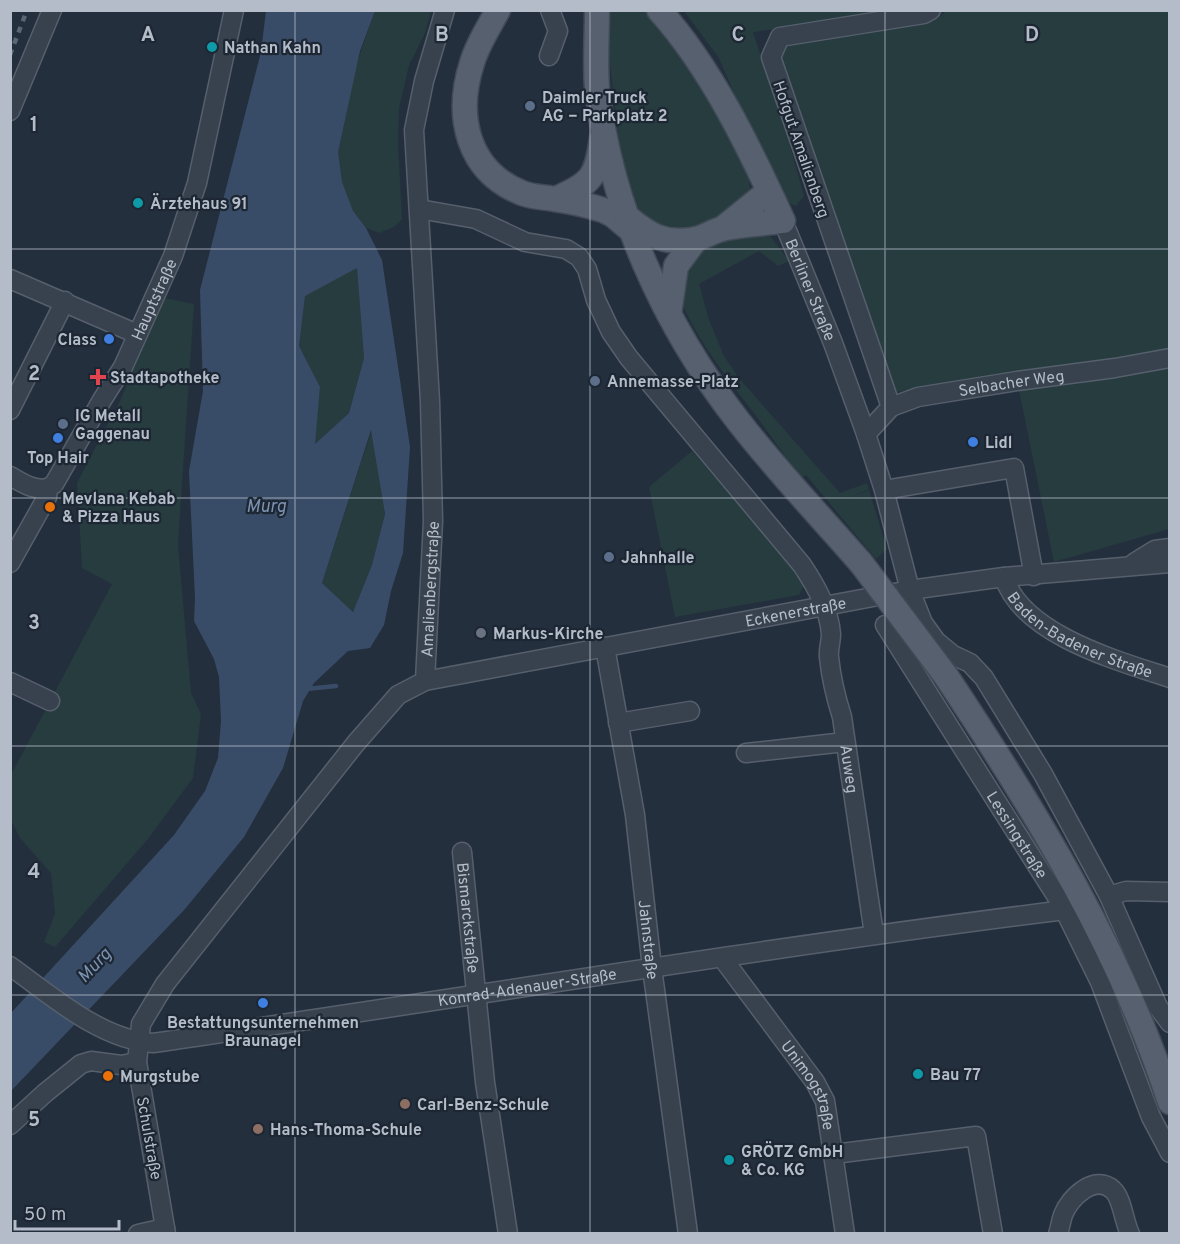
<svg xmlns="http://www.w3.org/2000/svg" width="1180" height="1244" font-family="Overpass,sans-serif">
	<rect width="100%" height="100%" fill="#242f3e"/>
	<g fill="#263c3f">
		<path d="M375,11h56l-6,22 -16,32 -10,43 -1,37 4,74 -8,8 -15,6c-4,-2 -10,-3 -13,-6 -18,-14 -30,-55 -28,-77 5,-47 21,-95 37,-139z"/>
		<path d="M608,11h39l22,25 41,60 39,78 1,20 -19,20 -37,15 -35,1 -21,-19 -9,-21 -8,-30 -11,-96z"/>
		<path d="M684,11h236l-167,21 36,110 15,54 -8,10 -14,-6 -34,-74 -29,-68z"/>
		<path d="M946,11h223v339l-81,17 -191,25 -17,-23 -99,-298 -1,-19 5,-9 145,-22 12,-6z"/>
		<path d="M762,232l9,5 18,24 -11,5 -19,-15 -60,33 10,36 15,36 15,22 101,115 27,-10 2,6 -17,8 17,-7 18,59 -11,10 -70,-84 -4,3c-19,-23 -34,-47 -52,-70 -18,-25 -79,-99 -71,-130 1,-5 7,-10 10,-15 18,-24 45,-26 73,-31z"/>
		<path d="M357,267l7,91 -15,55 -35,32 6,-58 -21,-41 6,-51z"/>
		<path d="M164,298l30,6 -16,241 13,148 10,21 -8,64 -46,62 -92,107 -11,-5 11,-28 -4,-41 -31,-35 -9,-18v-45l101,-191 -30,-16 -5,-85 43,-82z"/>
		<path d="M1169,365v164l-115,33 -35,-172 58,-6z"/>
		<path d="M372,429l13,85 -13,51 -19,47 -31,-29z"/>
		<path d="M692,451l87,100 25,34 -5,10 -124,22 -26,-130z"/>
	</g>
	<path fill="#394c67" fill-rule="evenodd" d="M266,11h109l-15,40 -22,101 4,30 11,29 13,17 16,32 28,187 -7,106 -12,38 -7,34 -14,23 -22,3 -34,32 -11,18 -20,67 -39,69 -59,72 -174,182v-78l163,-178 31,-44 13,-33 3,-37 -2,-44 -5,-18 -20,-38 1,-23 -6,-127 14,-80 -3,-101 61,-238zM357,268l7,90 -15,55 -34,31 5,-57 -21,-41 6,-50zM371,430l14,84 -13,51 -19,47 -31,-29z"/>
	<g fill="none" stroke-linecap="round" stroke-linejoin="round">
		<path stroke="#394c67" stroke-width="4.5" d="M306,689l30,-3"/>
		<defs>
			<g id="minor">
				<path d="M549,56l9,-25 -8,-21"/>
				<path d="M10,111l42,-101"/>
				<path id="s1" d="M419,209l57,10 49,23 41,7 13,8 8,12 9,31 15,32 18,26 173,207c14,21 27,44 29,69 0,8 -3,16 -2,23 2,20 7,41 13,60l32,217"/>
				<path id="s2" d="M783,221l50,122 33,91 18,56 26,100 13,33 13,18 17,14 17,8 14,15 59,96 66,122 49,111 12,16"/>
				<path d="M10,279l127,55"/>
				<path d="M891,407l-120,-350 9,-20 144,-23 7,-4"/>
				<path d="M10,410l55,-109"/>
				<path id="s3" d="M866,434l25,-27 27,-10 99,-16 98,-13 55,-10"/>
				<path d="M10,476c13,7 24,15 38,12"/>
				<path d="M884,490l130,-22 20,108"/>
				<path id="s4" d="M10,563l37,-66 1,-9 6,-4 48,-84 21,-33 50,-111 24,-73 37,-173"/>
				<path d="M1134,563l21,-13 15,-2"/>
				<path id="s5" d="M1004,577c18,58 115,84 166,101"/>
				<path id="s6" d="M885,625l177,280 38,77 51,135 19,36"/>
				<path id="s7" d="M605,647l30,168 17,153 36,266"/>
				<path id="s8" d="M425,681l8,-160 -3,-120 -16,-271 10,-49 21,-71"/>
				<path d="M10,682l40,19"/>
				<path d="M618,723l72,-12"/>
				<path d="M746,753l99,-11"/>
				<path id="s9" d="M462,852l23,230 23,152"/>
				<path d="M1109,896l17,-5 44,1"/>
				<path id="s10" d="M723,959l92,123 10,19 20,133"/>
				<path id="s11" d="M10,966c42,30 91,74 143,77 304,-44 607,-95 912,-133"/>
				<path d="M10,1125l35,-32 36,-29 10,-3 30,4 16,-3"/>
				<path d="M834,1154l142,-18 17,98"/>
				<path d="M138,1234l27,-6"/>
				<path id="s12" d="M166,1234l-29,-172 4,-38 24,-40 191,-241 42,-48 27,-14 485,-91 94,-13 166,-14"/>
				<path d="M1058,1234c2,-6 3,-13 5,-19 6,-17 32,-42 50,-25 9,8 11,32 17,44"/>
			</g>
			<g id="major">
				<path d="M498,10c-9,17 -21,35 -26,53 -17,53 -5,108 50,130 10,4 21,4 32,6 16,2 33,6 49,11l10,5 19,16"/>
				<path d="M597,10c0,26 -2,52 0,78 14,121 67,238 142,334 38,49 81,94 122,141"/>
				<path d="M556,199c36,-17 40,-20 46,-61"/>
				<path d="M627,217c23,19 38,28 69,22 9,-2 17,-8 26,-10 19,-5 41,-5 61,-8 -33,-72 -71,-152 -124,-211"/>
				<path d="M722,229l47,-38"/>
				<path d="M669,314l7,-48 20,-27"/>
				<path d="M946,676c89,134 174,272 224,426"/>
			</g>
		</defs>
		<use href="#minor" stroke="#565f6c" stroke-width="21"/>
		<use href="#major" stroke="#414a57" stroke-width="27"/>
		<use href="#minor" stroke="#38414e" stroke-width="18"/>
		<use href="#major" stroke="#56606e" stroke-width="24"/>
		<path stroke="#5a6575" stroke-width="4.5" stroke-dasharray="6 6" stroke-linecap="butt" d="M10,55l17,-45"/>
		<defs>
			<path id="major-bridge" d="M861,563l85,113"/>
		</defs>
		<use href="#major-bridge" stroke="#414a57" stroke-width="27" stroke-linecap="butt"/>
		<use href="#major-bridge" stroke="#56606e" stroke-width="24"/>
	</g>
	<path fill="none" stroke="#b4bcc9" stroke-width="1.5" stroke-opacity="0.55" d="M295,10v1224M590,10v1224M885,10v1224M10,249h1160M10,498h1160M10,746h1160M10,995h1160"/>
	<g fill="#0f9aa8" stroke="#1d2633" stroke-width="2">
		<circle cx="212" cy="47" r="6"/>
		<circle cx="138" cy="203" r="6"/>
		<circle cx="918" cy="1074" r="6"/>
		<circle cx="729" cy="1160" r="6"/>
	</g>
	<g fill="#5c6f8a" stroke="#1d2633" stroke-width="2">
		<circle cx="530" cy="106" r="6"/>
		<circle cx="595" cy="381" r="6"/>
		<circle cx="63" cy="424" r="6"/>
		<circle cx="609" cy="557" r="6"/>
	</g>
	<g fill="#3f7fe0" stroke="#1d2633" stroke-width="2">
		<circle cx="109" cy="339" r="6"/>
		<circle cx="58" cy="438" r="6"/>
		<circle cx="973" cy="442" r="6"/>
		<circle cx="263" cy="1003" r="6"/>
	</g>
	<path fill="#e0444e" stroke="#1d2633" stroke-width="2" d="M95 368h6v6h6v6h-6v6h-6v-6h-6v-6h6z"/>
	<g fill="#e8710a" stroke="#1d2633" stroke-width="2">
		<circle cx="50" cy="507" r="6"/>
		<circle cx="108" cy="1076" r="6"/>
	</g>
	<circle fill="#6b7280" stroke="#1d2633" stroke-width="2" cx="481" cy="633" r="6"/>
	<g fill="#8d6e63" stroke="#1d2633" stroke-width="2">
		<circle cx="405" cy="1104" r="6"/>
		<circle cx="258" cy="1129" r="6"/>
	</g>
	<g text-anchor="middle" stroke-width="4.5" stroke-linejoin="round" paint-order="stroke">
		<g font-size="16" font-weight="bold" fill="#b4bcc9" stroke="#1d2633" text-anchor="start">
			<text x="224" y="53">Nathan Kahn</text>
			<text x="542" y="103">Daimler Truck<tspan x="542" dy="18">AG − Parkplatz 2</tspan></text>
			<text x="150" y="209">Ärztehaus 91</text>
			<text x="97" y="345" text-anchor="end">Class</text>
			<text x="110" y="383">Stadtapotheke</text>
			<text x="607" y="387">Annemasse-Platz</text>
			<text x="75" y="421">IG Metall<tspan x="75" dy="18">Gaggenau</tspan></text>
			<text x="985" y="448">Lidl</text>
			<text x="58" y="463" text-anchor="middle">Top Hair</text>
			<text x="62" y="504">Mevlana Kebab<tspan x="62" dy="18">&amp; Pizza Haus</tspan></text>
			<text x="621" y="563">Jahnhalle</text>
			<text x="493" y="639">Markus-Kirche</text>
			<text x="263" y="1028" text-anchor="middle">Bestattungsunternehmen<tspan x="263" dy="18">Braunagel</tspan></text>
			<text x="930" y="1080">Bau 77</text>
			<text x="120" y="1082">Murgstube</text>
			<text x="417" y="1110">Carl-Benz-Schule</text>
			<text x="270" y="1135">Hans-Thoma-Schule</text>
			<text x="741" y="1157">GRÖTZ GmbH<tspan x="741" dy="18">&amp; Co. KG</tspan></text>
		</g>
		<g font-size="16" fill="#b4bcc9" stroke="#1d2633">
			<text transform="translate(802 149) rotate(71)" y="6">Hofgut Amalienberg</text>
			<text dy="6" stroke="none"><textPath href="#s2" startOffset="74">Berliner Straße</textPath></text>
			<text dy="6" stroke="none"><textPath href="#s4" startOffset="302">Hauptstraße</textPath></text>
			<text dy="6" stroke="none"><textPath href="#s3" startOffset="160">Selbacher Weg</textPath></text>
			<text dy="6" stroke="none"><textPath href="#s8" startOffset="92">Amalienbergstraße</textPath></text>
			<text dy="6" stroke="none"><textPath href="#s12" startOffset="1038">Eckenerstraße</textPath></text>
			<text dy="6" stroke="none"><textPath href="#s5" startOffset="100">Baden-Badener Straße</textPath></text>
			<text dy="6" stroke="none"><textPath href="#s1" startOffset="765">Auweg</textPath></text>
			<text dy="6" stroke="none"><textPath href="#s6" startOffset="248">Lessingstraße</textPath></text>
			<text dy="6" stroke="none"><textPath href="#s9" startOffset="66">Bismarckstraße</textPath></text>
			<text dy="6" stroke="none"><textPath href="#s7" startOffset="296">Jahnstraße</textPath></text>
			<text dy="6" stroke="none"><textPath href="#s11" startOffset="543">Konrad-Adenauer-Straße</textPath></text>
			<text dy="6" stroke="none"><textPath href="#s10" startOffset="154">Unimogstraße</textPath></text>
			<text transform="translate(150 1138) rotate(80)" y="6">Schulstraße</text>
		</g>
		<g font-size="18" font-style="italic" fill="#7c92b1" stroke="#1d2633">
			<text x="266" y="512">Murg</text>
			<text transform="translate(94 965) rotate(-47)" y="6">Murg</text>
		</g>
	</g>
	<g font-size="20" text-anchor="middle" font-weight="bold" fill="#b4bcc9" stroke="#1d2633" stroke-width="4.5" stroke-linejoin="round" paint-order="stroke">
		<text x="148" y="41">A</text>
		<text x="442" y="41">B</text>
		<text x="738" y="41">C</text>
		<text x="1032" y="41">D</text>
		<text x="34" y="131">1</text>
		<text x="34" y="380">2</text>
		<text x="34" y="629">3</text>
		<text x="34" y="878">4</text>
		<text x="34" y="1126">5</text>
	</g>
	<rect width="1180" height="1244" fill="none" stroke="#b4bcc9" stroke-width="24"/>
	<path d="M15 1220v9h104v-9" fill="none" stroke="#b4bcc9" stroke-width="3"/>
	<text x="24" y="1220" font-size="18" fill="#b4bcc9" stroke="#1d2633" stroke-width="4.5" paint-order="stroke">50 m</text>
</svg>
